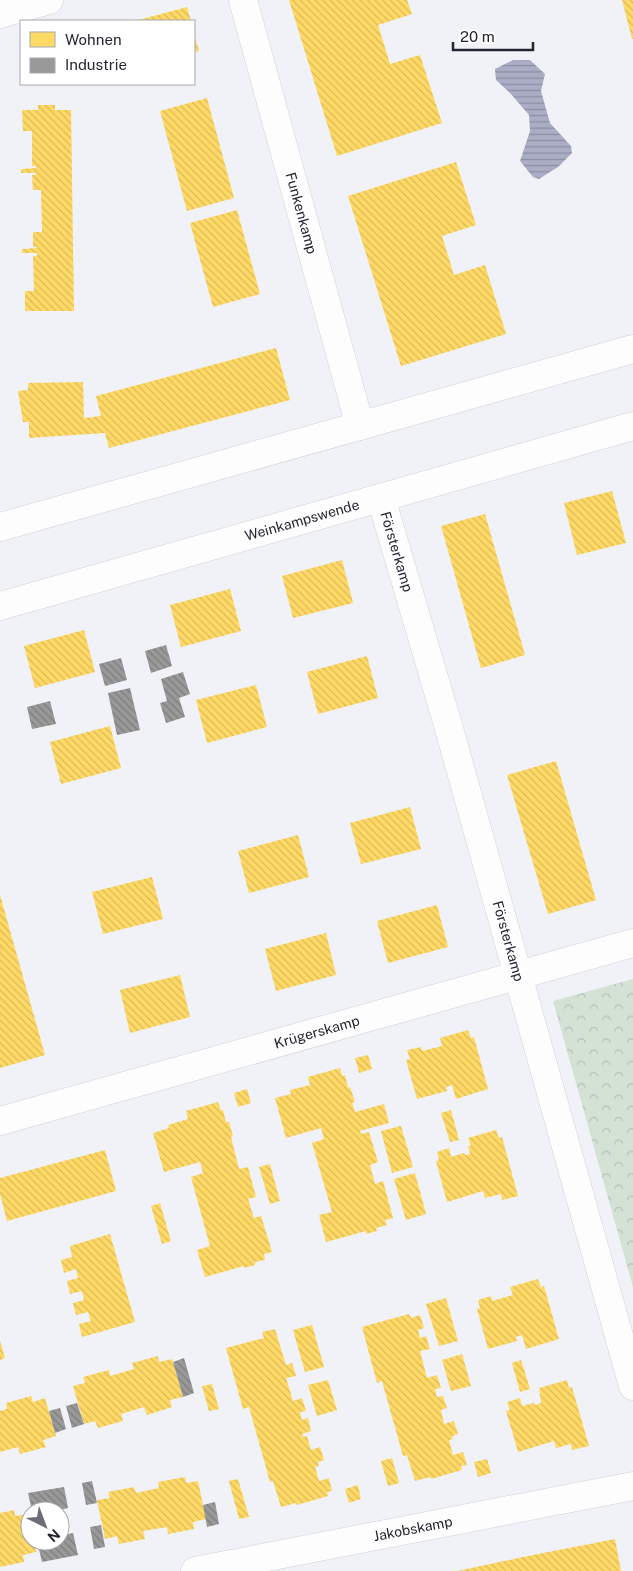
<svg xmlns="http://www.w3.org/2000/svg" width="633" height="1571" font-family="'Public Sans',sans-serif">
	<defs>
		<pattern id="park-crowns" width="20" height="18" patternUnits="userSpaceOnUse" patternTransform="scale(1.25)"><rect width="20" height="18" fill="#d3e2d5"/><path d="M2 6a3 3 0 1 1 6 0M12 15a3 3 0 1 1 6 0" fill="none" stroke="#b5c2b7"/></pattern>
		<pattern id="water-rules" width="6" height="5" patternUnits="userSpaceOnUse" patternTransform="scale(1.25)"><rect width="6" height="5" fill="#abadc6"/><path d="M0 2.5h6" fill="none" stroke="#8b8da1"/></pattern>
		<pattern id="homes-back-hatch" width="6" height="6" patternUnits="userSpaceOnUse" patternTransform="scale(1.25)"><rect width="6" height="6" fill="#ffd966"/><path d="M-1 5l2 2M0 0l6 6M5-1l2 2" fill="none" stroke="#daba59"/></pattern>
		<pattern id="industry-back-hatch" width="6" height="6" patternUnits="userSpaceOnUse" patternTransform="scale(1.25)"><rect width="6" height="6" fill="#999"/><path d="M-1 5l2 2M0 0l6 6M5-1l2 2" fill="none" stroke="#7d7d7d"/></pattern>
	</defs>
	<rect width="100%" height="100%" fill="#f1f2f8"/>
	<path fill="url(#park-crowns)" d="M633,979v308l-80,-286z"/>
	<path fill="url(#water-rules)" d="M513,60h17l15,14 -4,17 9,32 21,23 1,7 -14,14 -19,12 -6,-2 -13,-16 10,-30 -1,-16 -18,-21 -15,-14 -1,-11z"/>
	<g fill="url(#homes-back-hatch)">
		<path d="M289,0h118l5,14 -34,11 12,39 30,-9 22,68 -105,33z"/>
		<path d="M622,0h11v39h-1z"/>
		<path d="M187,7l4,14h-56z"/>
		<path d="M194,34l5,17 -5,2z"/>
		<path d="M207,98l27,100 -47,13 -27,-100z"/>
		<path d="M38,105h17v5h16l3,201h-49v-20h9l-1,-35h4v-3h-15v-4l15,-1v-1h-4v-15h9l-1,-42h-8l-1,-15h4v-2h-15v-4l15,-1v-2h-4v-35h-9l-1,-21h16z"/>
		<path d="M456,162l20,63 -34,11 12,39 31,-10 21,69 -105,32 -53,-170z"/>
		<path d="M237,210l23,84 -47,13 -23,-84z"/>
		<path d="M276,348l14,52 -181,48 -4,-15 -76,5v-16h-6l-5,-31 10,-1v-7l55,-1 1,36 17,-2 -5,-20z"/>
		<path d="M612,491l14,52 -49,12 -13,-52z"/>
		<path d="M485,514l40,141 -44,13 -40,-142z"/>
		<path d="M342,560l11,43 -60,15 -11,-42z"/>
		<path d="M230,589l11,42 -60,16 -11,-42z"/>
		<path d="M84,630l11,42 -60,16 -11,-42z"/>
		<path d="M367,656l11,42 -60,16 -11,-42z"/>
		<path d="M256,685l11,42 -60,16 -11,-43z"/>
		<path d="M110,726l11,42 -60,16 -11,-42z"/>
		<path d="M556,761l40,139 -48,14 -41,-139z"/>
		<path d="M410,807l11,42 -60,15 -11,-41z"/>
		<path d="M298,835l11,42 -60,16 -11,-42z"/>
		<path d="M152,877l11,42 -60,15 -11,-42z"/>
		<path d="M0,895l45,160 -45,13z"/>
		<path d="M437,905l11,42 -60,16 -11,-42z"/>
		<path d="M326,933l10,42 -60,16 -11,-42z"/>
		<path d="M180,975l10,42 -60,16 -10,-43z"/>
		<path d="M468,1030l3,8 3,-1 14,52 -32,10 -4,-14 -6,2 1,4 -30,8 -11,-39 4,-1 -3,-9 14,-3 1,4 20,-5 -2,-8z"/>
		<path d="M368,1055l4,14 -13,4 -4,-15z"/>
		<path d="M340,1068l2,8 3,-1 3,13 2,-1 5,15 -3,1 3,9 29,-8 5,19 -29,8 1,3 8,-2 9,30 -8,3 5,19 8,-3 10,37 -8,2 2,5 -11,3 1,3 -11,3v-3l-40,11 -7,-27 13,-3 -20,-69 12,-4 -3,-11 -35,10 -11,-40 16,-4 -1,-4 20,-5 -2,-8z"/>
		<path d="M247,1089l4,14 -13,4 -4,-14z"/>
		<path d="M218,1102l3,8h2l3,12h3l4,14 -2,1 8,32 9,-2 8,30 -8,2 4,13 2,6 7,-2 11,36 -8,2 1,6 -10,2v3l-11,3v-2l-39,11 -8,-27 13,-4 -19,-69 12,-4 -3,-11 -36,10 -11,-39 16,-5 -1,-3 20,-6 -2,-8z"/>
		<path d="M451,1110l8,30 -9,2 -9,-29z"/>
		<path d="M401,1126l12,41 -21,6 -11,-42z"/>
		<path d="M496,1130l3,8 3,-1 16,59 -16,4 -1,-6 -16,4 -2,-7 -36,11 -11,-41 3,-1 -2,-8 12,-4 2,9 13,-4 1,2 5,-1 -2,-8h3l-3,-8z"/>
		<path d="M105,1150l11,41 -109,30 -7,-27v-16z"/>
		<path d="M270,1164l10,37 -10,3 -11,-37z"/>
		<path d="M415,1173l11,41 -20,6 -12,-41z"/>
		<path d="M160,1203l11,38 -9,3 -11,-38z"/>
		<path d="M110,1234l25,88 -53,15 -3,-13 12,-3 -3,-9 -12,3 -3,-12 11,-3 -2,-9 -12,3 -3,-13 11,-3 -2,-9 -12,4 -3,-13 11,-3 -2,-11z"/>
		<path d="M538,1279l3,8 3,-1 15,53 -33,10 -4,-14 -6,2 1,4 -29,8 -11,-40 3,-1 -2,-8 13,-4 1,5 21,-6 -3,-8z"/>
		<path d="M446,1298l12,43 -19,5 -13,-42z"/>
		<path d="M409,1314l2,4 9,-3 4,13 -6,2 2,8 6,-2 4,13 -10,2 7,27 10,-3 4,13 -6,1 2,8 6,-1 4,12 -6,2 3,14 10,-3 4,13 -6,2 1,3 -4,1 4,15 10,-3 4,13 -6,1 1,4 -31,9 -1,-2 -15,4 -8,-26 -4,1 -21,-75 -5,2 -15,-56z"/>
		<path d="M312,1325l12,42 -19,5 -12,-42z"/>
		<path d="M275,1329l11,36 6,-2 4,13 -10,2 7,23 9,-3 4,13 -6,1 2,8 6,-2 3,13 -9,3 1,3 4,-1 4,14 9,-3 4,13 -6,2 1,4 -4,1 4,14 10,-3 3,13 -5,1 1,4 -31,9 -1,-2 -15,4 -8,-26 -3,1 -21,-75 -6,2 -17,-61 38,-10 -2,-6z"/>
		<path d="M0,1341l5,17 -5,2z"/>
		<path d="M462,1354l9,32 -20,5 -9,-31z"/>
		<path d="M158,1356l1,6 13,-3 11,38 -13,3 2,7 -25,8 -3,-8 -23,7 2,7 -25,7 -3,-7 -11,3 -11,-38 12,-3 -2,-6 26,-7 1,6 24,-7 -2,-6z"/>
		<path d="M521,1360l9,29 -10,3 -8,-29z"/>
		<path d="M328,1380l9,30 -20,6 -9,-31z"/>
		<path d="M567,1380l2,8 3,-1 17,59 -17,4 -1,-6 -15,4 -2,-7 -36,11 -12,-41 4,-1 -3,-8 13,-4 2,8 12,-3 1,2 6,-2 -2,-15z"/>
		<path d="M212,1384l7,25 -10,2 -7,-25z"/>
		<path d="M31,1396l2,6 12,-4 11,38 -13,4 3,7 -26,7 -2,-7 -18,5v-41l7,-2 -1,-6z"/>
		<path d="M392,1458l7,25 -11,3 -7,-25z"/>
		<path d="M487,1459l4,14 -13,4 -4,-15z"/>
		<path d="M185,1477l1,6 12,-2 8,38 -13,3 1,7 -26,5 -1,-7 -24,4 2,8 -26,5 -2,-8 -12,3 -8,-39 13,-2 -2,-6 26,-5 2,6 23,-5 -1,-6z"/>
		<path d="M238,1479l11,38 -10,2 -10,-38z"/>
		<path d="M358,1485l3,14 -12,4 -4,-14z"/>
		<path d="M14,1510l1,6 13,-2 2,27h4l2,11 -13,3 1,7 -24,5v-54z"/>
		<path d="M615,1539l6,32h-164l71,-15z"/>
	</g>
	<g fill="url(#industry-back-hatch)">
		<path d="M166,645l6,21 -21,7 -6,-22z"/>
		<path d="M121,658l6,22 -22,6 -6,-22z"/>
		<path d="M183,672l7,22 -11,4 6,19 -19,6 -6,-20 7,-2 -6,-22z"/>
		<path d="M130,688l10,42 -23,5 -9,-42z"/>
		<path d="M50,701l6,23 -24,5 -5,-22z"/>
		<path d="M184,1358l10,35 -11,4 -10,-35z"/>
		<path d="M77,1403l7,21 -12,4 -6,-22z"/>
		<path d="M60,1408l6,21 -11,4 -6,-22z"/>
		<path d="M92,1481l5,22 -11,2 -4,-22z"/>
		<path d="M64,1487l4,21 -12,3h-24l-4,-18z"/>
		<path d="M215,1502l4,22 -12,3 -4,-22z"/>
		<path d="M101,1525l4,22 -11,2 -4,-22z"/>
		<path d="M73,1533l5,22 -36,7 -5,-21h23v-5z"/>
	</g>
	<g fill="none" stroke-linecap="round" stroke-linejoin="round">
		<defs>
			<g id="minor">
				<path id="s1" d="M243,0l117,426"/>
				<path d="M0,14l49,-14"/>
				<path id="s2" d="M381,498l67,227 185,661"/>
				<path d="M0,527l633,-178"/>
				<path id="s3" d="M0,606l633,-180"/>
				<path id="s4" d="M0,1121l633,-178"/>
				<path id="s5" d="M195,1571l438,-85"/>
			</g>
		</defs>
		<use href="#minor" stroke="#cfd0d9" stroke-width="29"/>
		<use href="#minor" stroke="#fdfdfe" stroke-width="28"/>
	</g>
	<g text-anchor="middle" stroke-width="5" stroke-linejoin="round" paint-order="stroke">
		<g font-size="14" fill="#242530" stroke="#fff">
			<text dy="5" stroke="none"><textPath href="#s1" startOffset="221">Funkenkamp</textPath></text>
			<text dy="5" stroke="none"><textPath href="#s3" startOffset="314">Weinkampswende</textPath></text>
			<text dy="5" stroke="none"><textPath href="#s2" startOffset="56">Försterkamp</textPath></text>
			<text dy="5" stroke="none"><textPath href="#s2" startOffset="461">Försterkamp</textPath></text>
			<text dy="5" stroke="none"><textPath href="#s4" startOffset="329">Krügerskamp</textPath></text>
			<text dy="5" stroke="none"><textPath href="#s5" startOffset="222">Jakobskamp</textPath></text>
		</g>
	</g>
	<rect x="20" y="20" width="175" height="65" fill="#ffffff" stroke="#a7a8ac"/>
	<rect x="30" y="32" width="25" height="15" fill="#ffd966" stroke="#a7a8ac"/>
	<text x="65" y="45" font-size="15" fill="#242530">Wohnen</text>
	<rect x="30" y="58" width="25" height="15" fill="#999999" stroke="#a7a8ac"/>
	<text x="65" y="70" font-size="15" fill="#242530">Industrie</text>
	<g transform="translate(45 1526) rotate(138)"><circle r="24" fill="#ffffff" stroke="#a7a8ac"/>
	<path d="M0-4L9 19L0 12L-9 19Z" fill="#6c6d76"/>
	<text y="-8" font-size="14" font-weight="bold" text-anchor="middle" fill="#242530">N</text>
	</g>
	<path d="M453 42v8h80v-8" fill="none" stroke="#242530" stroke-width="2.5"/>
	<text x="460" y="42" font-size="15" fill="#242530" stroke="#ffffff" stroke-width="4" paint-order="stroke">20 m</text>
</svg>
